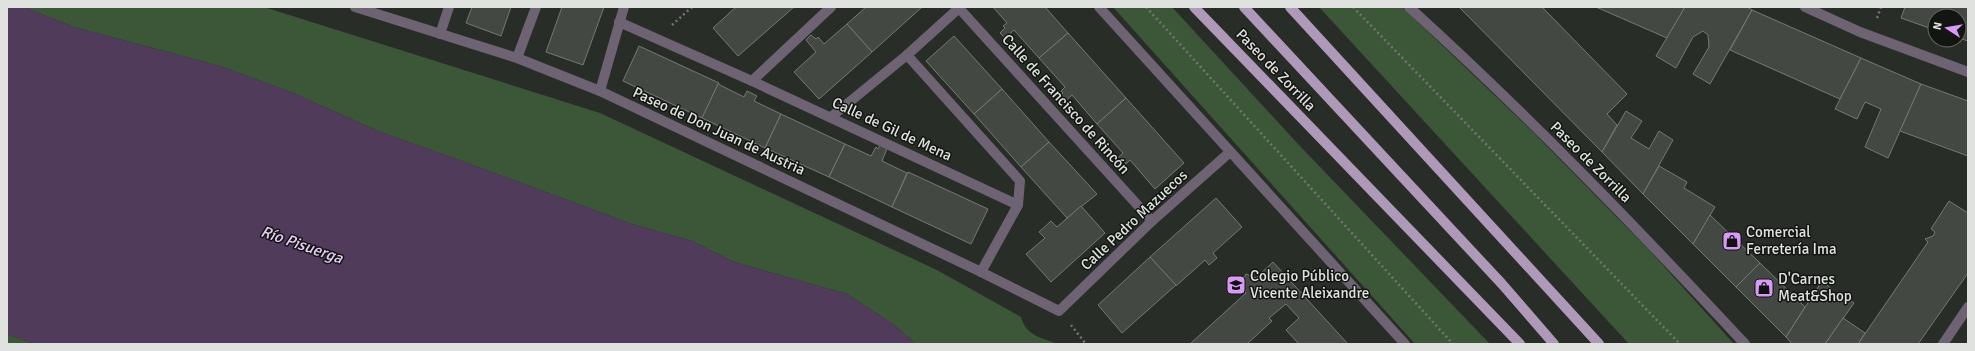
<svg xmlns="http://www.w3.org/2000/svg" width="1975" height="351" font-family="Signika,sans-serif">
	<rect width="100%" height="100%" fill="#292d28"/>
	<g fill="#3c5638">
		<path d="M24,7h240l336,106 337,157 84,47c5,19 20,20 36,27h-141l-23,-20 -46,-30 -113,-32 -42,-21 -60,-17 -162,-60 -92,-33 -87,-39 -71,-26 -146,-39z"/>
		<path d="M1113,7h59l126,137 192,200h-75z"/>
		<path d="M1319,7h83l127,121 122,124 83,92h-105z"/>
		<path d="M7,334l27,10h-27z"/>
	</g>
	<path fill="#503b5b" d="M7,7h17l50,20 146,39 71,26 87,39 92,33 162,60 60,17 42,21 113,32 46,30 23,20h-882l-27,-10z"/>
	<g fill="#434842" stroke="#747a73">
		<path d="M472,7h39l-10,29 -35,-13z"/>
		<path d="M562,7h42l-21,58 -37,-13z"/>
		<path d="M736,7h58l-56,49 -25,-28z"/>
		<path d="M866,7h56l-50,45 -25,-28z"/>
		<path d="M993,7h52l23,26 -29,25 -25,-28 -9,8 -5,-5 5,-5 -2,-2 4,-3z"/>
		<path d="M1459,7h83l85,87 -20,20 10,11 -15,27z"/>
		<path d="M1596,7h89l-18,31z"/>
		<path d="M1685,7h62l5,3 -42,74 -17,-10 16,-27 -1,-12 -5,-4 -10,6 -17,31 -20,-12z"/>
		<path d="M1905,7h63v34l-9,-3v-22h-24v14l-34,-12z"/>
		<path d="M1752,10l109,48 -21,41 -110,-49z"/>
		<path d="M847,24l25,28 -53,47 -25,-27 22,-20 -10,-12 5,-5 5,4 2,-2 6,7z"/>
		<path d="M1068,33l58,65 -29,26 -25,-29 -9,8 -5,-5 5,-5 -2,-2 4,-4 -26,-29z"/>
		<path d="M954,36l48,53 -28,25 -48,-53z"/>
		<path d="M639,46l80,37 -17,35 -79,-37z"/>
		<path d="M1861,58l60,26 -33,74 -23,-11 16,-38 -16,-7 -8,17 -22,-10z"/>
		<path d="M718,84l26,13 3,-6 10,5 -3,5 27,13 -16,34 -63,-30z"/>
		<path d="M1921,84l47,17v55l-68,-25z"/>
		<path d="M1002,89l47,53 -28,25 -47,-53z"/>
		<path d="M1126,98l58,65 -29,26 -25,-29 -4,4 -2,-3 -6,5 -4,-5 9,-8 -26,-29z"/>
		<path d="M1626,111l16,10 -11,17 18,11 10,-18 14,9 -30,54 -41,-42z"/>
		<path d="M781,114l64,30 -16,33 -64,-29z"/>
		<path d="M1049,142l48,52 -30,24 -46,-51z"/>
		<path d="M881,143l7,3 -6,15 25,12 -15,34 -63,-30 16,-33 26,12 5,-9 2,2z"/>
		<path d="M1659,166l28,16 -3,6 31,19 -22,37 -50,-50z"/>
		<path d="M908,172l80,37 -17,35 -79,-37z"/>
		<path d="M1216,198l26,29 -29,26 4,5 -8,7 -4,-5 -29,26 -26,-29z"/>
		<path d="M1949,201l19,12v60l-50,71h-60l70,-102 -3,-3 8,-3 2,-4 -4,-3z"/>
		<path d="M1081,206l24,27 -54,49 -25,-28 19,-16 -6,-6 12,-11 6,6z"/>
		<path d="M1710,215l50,48 -24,24 -43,-43z"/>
		<path d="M1150,257l26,28 -54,48 -24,-28z"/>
		<path d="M1273,262l75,82h-49l-13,-14 13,-12 -13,-14 -17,14 3,3 -25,23h-57l56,-51 -6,-6 6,-13 10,4z"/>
		<path d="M1760,263l45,44 -19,30 -50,-50z"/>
		<path d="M1822,281l10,8 -2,3 9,7 3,-4 12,8 -29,41h-33l-6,-7z"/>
		<path d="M1843,318l22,15 -7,11h-33z"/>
	</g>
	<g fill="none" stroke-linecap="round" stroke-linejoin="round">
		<g stroke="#737672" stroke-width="2.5" stroke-dasharray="2 3" stroke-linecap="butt">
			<path d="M1146,7l307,337"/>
			<path d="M1353,7l327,337"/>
			<path d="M1877,18l4,-11"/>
			<path d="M672,25l20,-18"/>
			<path d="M1071,325l15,19"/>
		</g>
		<g stroke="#6d6372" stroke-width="10">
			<path d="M355,7l162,51 83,33 377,179 82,41 93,-90 78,-69"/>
			<path d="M958,7l194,214"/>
			<path d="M1099,7l306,337"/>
			<path d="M1409,7c118,107 228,221 336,337"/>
			<path d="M1805,7l55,25 108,40"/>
			<path d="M619,22l133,59 266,124"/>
			<path d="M440,34l9,-27"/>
			<path d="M907,55l113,126 -2,24 -37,67"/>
			<path d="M517,58l19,-51"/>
			<path d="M752,81l79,-74"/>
			<path d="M600,91l24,-84"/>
			<path d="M831,117l76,-62 52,-47"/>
			<path d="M1943,344l25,-37"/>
		</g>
		<g stroke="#ae9ab8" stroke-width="10">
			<path d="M1194,7l326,337"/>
			<path d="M1244,7l258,277 52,60"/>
			<path d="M1290,7l309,337"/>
		</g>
	</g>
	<defs>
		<symbol id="shop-square" viewBox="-11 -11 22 22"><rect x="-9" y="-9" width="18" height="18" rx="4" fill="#d99af7" stroke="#131512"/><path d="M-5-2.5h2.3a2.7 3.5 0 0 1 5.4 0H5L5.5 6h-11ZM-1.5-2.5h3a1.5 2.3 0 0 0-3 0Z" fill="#111"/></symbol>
		<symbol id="school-square" viewBox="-11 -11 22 22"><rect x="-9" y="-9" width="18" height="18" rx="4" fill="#d99af7" stroke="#131512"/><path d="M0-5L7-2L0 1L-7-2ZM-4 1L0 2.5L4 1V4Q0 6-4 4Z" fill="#111"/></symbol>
	</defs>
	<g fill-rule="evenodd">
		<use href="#shop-square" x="1721" y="230" width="22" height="22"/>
		<use href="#school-square" x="1225" y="274" width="22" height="22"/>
		<use href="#shop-square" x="1753" y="277" width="22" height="22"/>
	</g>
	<g text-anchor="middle" stroke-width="3" stroke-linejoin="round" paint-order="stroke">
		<g font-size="15" fill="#dfe2df" stroke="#131512">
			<text transform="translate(1276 70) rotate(46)" y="5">Paseo de Zorrilla</text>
			<text transform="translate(1066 104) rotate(48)" y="5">Calle de Francisco de Rincón</text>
			<text transform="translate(892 129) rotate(25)" y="5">Calle de Gil de Mena</text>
			<text transform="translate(719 131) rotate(25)" y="5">Paseo de Don Juan de Austria</text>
			<text transform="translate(1591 162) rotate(45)" y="5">Paseo de Zorrilla</text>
			<text transform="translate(1134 220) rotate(-43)" y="5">Calle Pedro Mazuecos</text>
		</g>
		<g font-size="15" fill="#dfe2df" stroke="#131512" text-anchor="start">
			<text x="1746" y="237">Comercial<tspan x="1746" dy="17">Ferretería Ima</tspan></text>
			<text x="1250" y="281">Colegio Público<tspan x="1250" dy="17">Vicente Aleixandre</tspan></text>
			<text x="1778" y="284">D'Carnes<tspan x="1778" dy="17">Meat&amp;Shop</tspan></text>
		</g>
		<g font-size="16" font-style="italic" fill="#eaccfa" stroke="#131512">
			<text transform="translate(302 244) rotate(19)" y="6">Río Pisuerga</text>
		</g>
	</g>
	<rect width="1975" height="351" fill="none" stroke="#dfe2df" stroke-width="16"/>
	<g transform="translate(1947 28) rotate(282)"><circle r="19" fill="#131512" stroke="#656764"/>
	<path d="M0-3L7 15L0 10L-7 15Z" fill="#d99af7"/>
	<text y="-6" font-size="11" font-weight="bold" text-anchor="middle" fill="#dfe2df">N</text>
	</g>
</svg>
